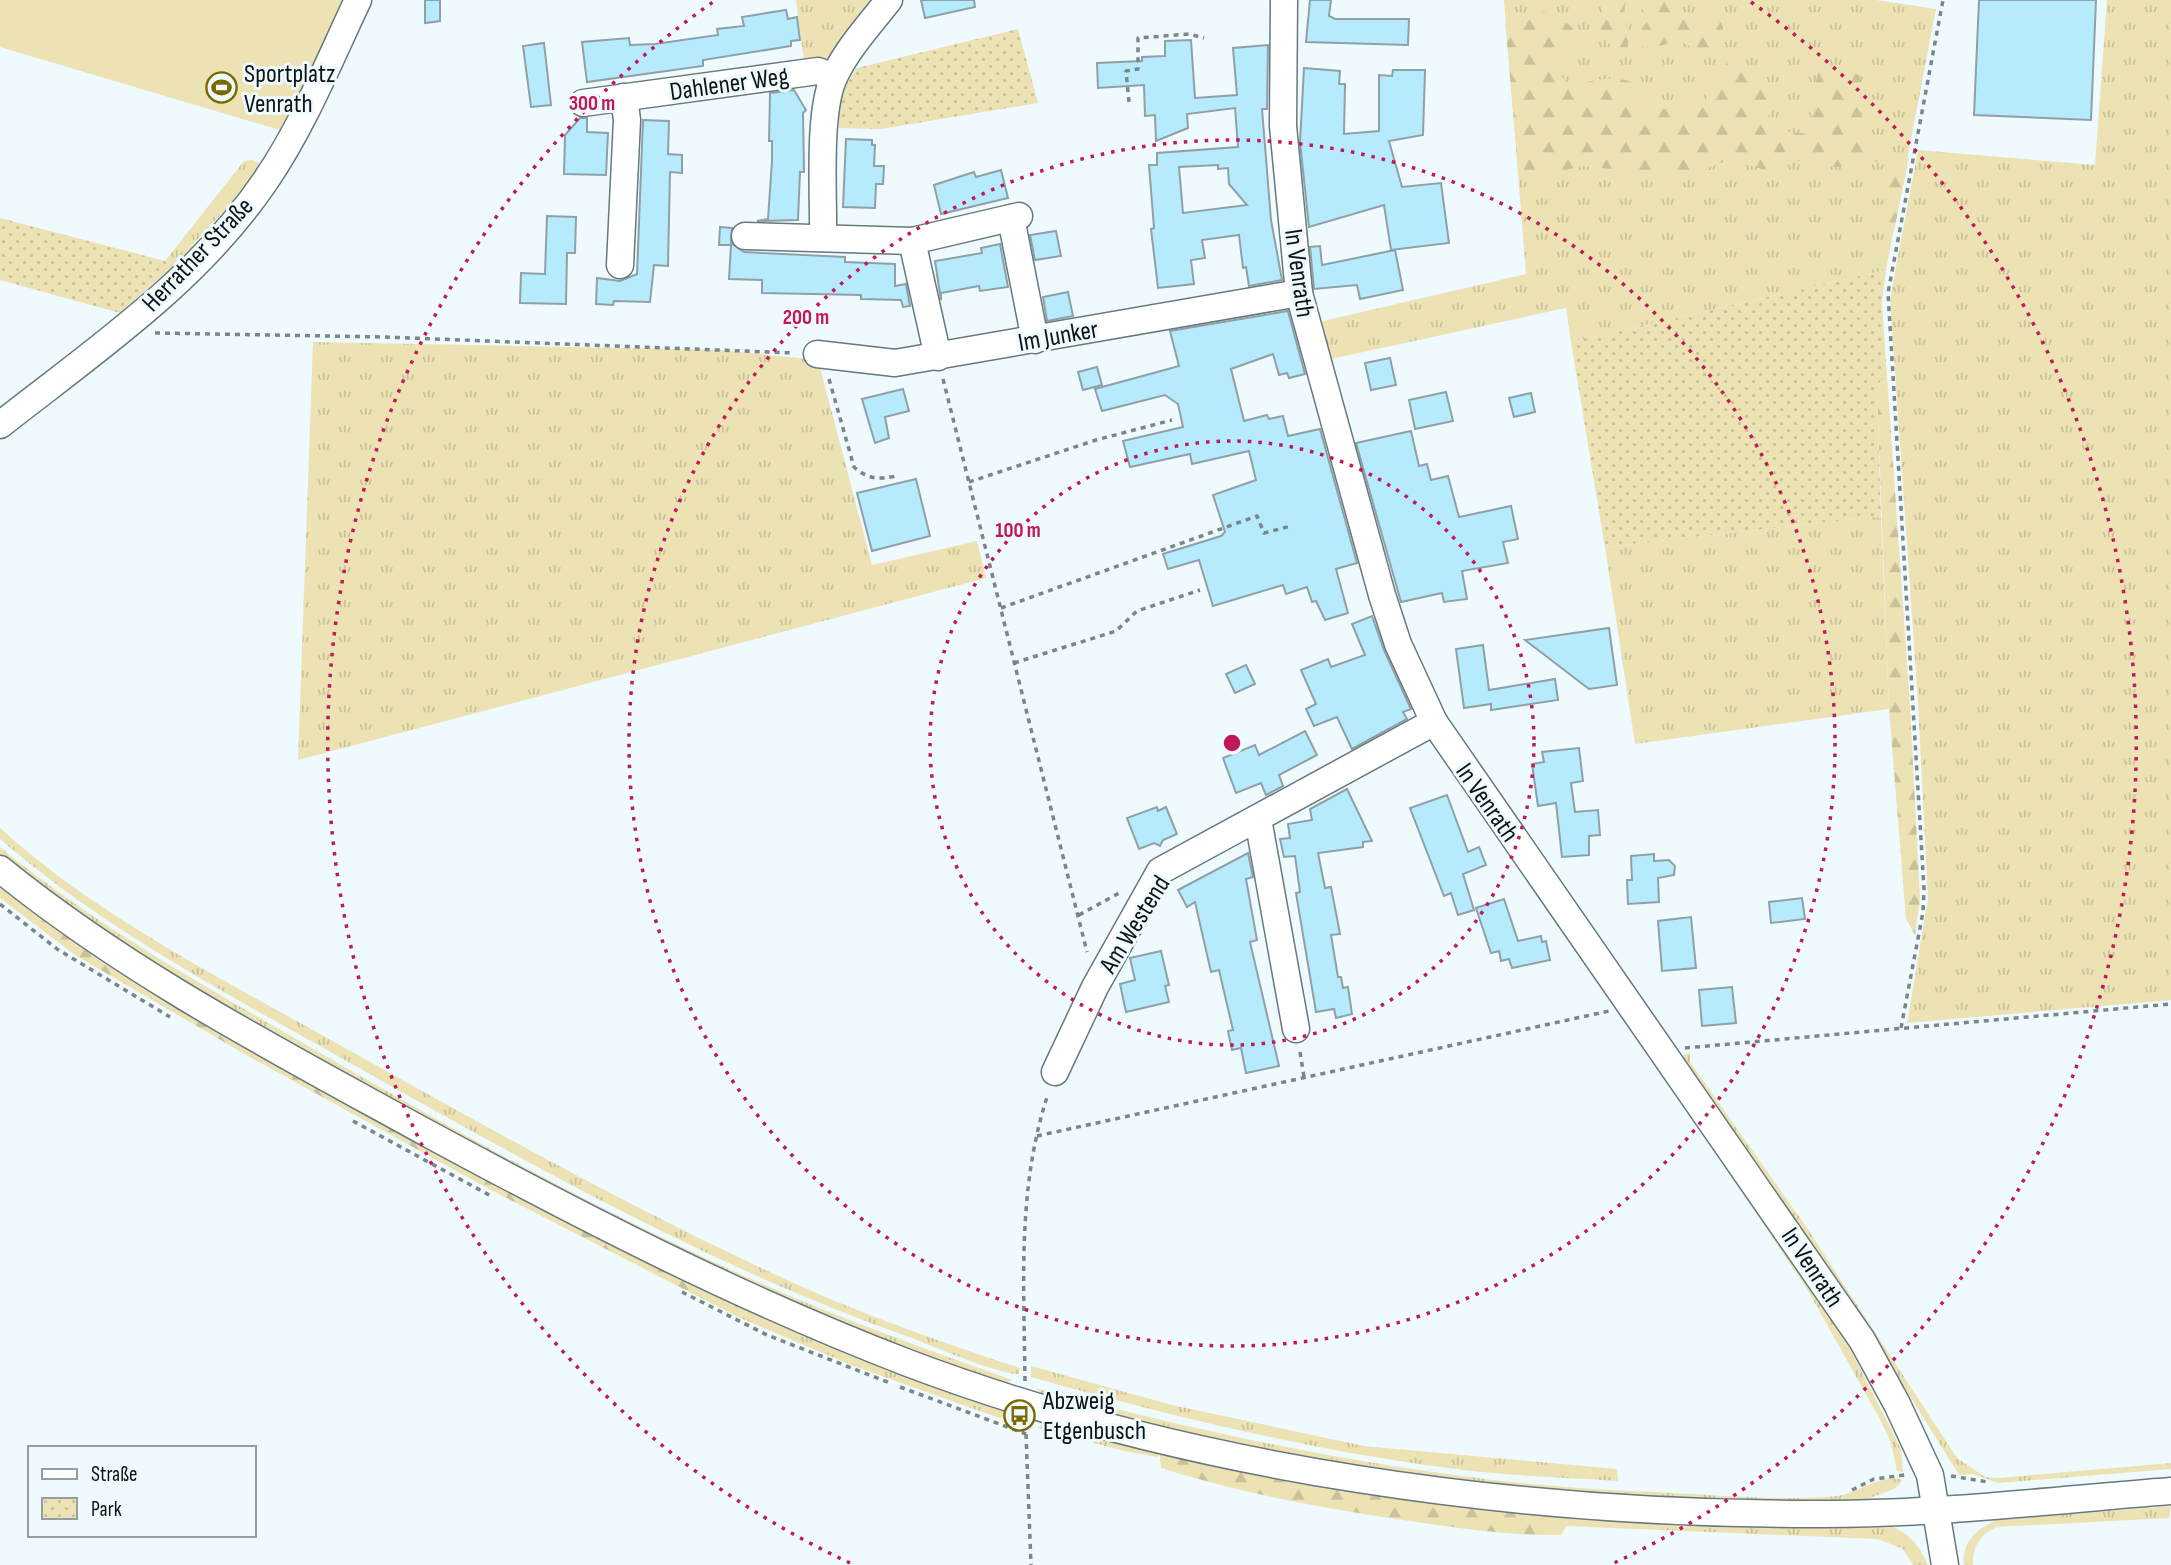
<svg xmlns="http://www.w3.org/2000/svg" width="2171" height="1565" font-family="'Sofia Sans Condensed',sans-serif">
	<defs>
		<pattern id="grass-tufts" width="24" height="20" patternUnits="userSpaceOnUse" patternTransform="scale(1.75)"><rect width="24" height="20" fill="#ece2b3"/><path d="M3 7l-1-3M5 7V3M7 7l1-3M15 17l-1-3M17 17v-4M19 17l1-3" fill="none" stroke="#c9c199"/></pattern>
		<pattern id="forest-firs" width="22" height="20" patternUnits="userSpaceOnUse" patternTransform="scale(1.75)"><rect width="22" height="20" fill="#ece2b3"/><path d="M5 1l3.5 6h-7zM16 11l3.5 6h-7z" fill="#c9c199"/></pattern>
		<pattern id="park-dots" width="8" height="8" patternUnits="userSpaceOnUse" patternTransform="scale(1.75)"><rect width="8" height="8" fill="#ece2b3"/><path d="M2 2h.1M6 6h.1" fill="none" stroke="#c9c199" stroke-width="1.8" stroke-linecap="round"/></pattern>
	</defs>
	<rect width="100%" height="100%" fill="#effafe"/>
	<g fill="url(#grass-tufts)">
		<path d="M796,0h77l-35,57 -34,4z"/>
		<path d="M1504,0h372l60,9 -50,261 -315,72 -5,-34 -235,51 -12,-37 207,-48z"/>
		<path d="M2107,0h64v1000l-264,23 21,-124 -10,-196 -28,-404 28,-149 177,15z"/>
		<path d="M253,160l7,4 -12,21 -72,78 -11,-2 79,-100z"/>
		<path d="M313,342l408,8 97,10 54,205 105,-24 9,37 -688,182z"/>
		<path d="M1881,516l8,193 -254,35 -30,-197z"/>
		<path d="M0,828c95,87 226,153 338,216 154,86 308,173 469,245 70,31 141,55 213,79l-1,6c-23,0 -85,-28 -110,-37 -195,-69 -378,-172 -557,-273 -121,-68 -247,-134 -352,-225z"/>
		<path d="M0,847c96,79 203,138 310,200 143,83 288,164 439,231 86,39 174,70 263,102l-10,5 -92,-33 -180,-77 -277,-140 -337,-194 -116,-86z"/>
		<path d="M1690,1052v10l115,163 152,233 28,19 13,1 173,-15v6l-173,14 -25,-9 -14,1 -69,-111 -210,-307z"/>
		<path d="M1649,1055l190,272 62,122 2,23 -6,-1 -6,-28 -9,-20 -75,-134z"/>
		<path d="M751,1309l260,101 5,5 -1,5 -16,-2 -148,-53 -113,-48z"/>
		<path d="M1031,1366l141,39 192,41 253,23 1,12c-56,-4 -114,-5 -170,-13 -142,-19 -279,-52 -417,-91z"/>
		<path d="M1038,1389c194,51 391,93 593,102 66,2 140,11 206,5 21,-2 44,-23 65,-16l-6,8 -31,12 -93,2 -161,-7 -189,-18 -170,-29 -209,-51z"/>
		<path d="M1045,1420l114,29 -1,8 -34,-6 -86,-23z"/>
		<path d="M2171,1506l-2,12 -173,9c-16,8 -24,20 -23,38h-9c-3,-22 13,-37 33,-45z"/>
		<path d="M1567,1515l314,8c24,6 37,19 47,42h-15l-10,-16 -25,-10 -312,-13z"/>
	</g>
	<g fill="url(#forest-firs)">
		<path d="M1603,0h71l-2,10 24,9 22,-2 5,10 -2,16 -20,8 -27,-12 -10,6 -19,3 -6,-4 2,-14 8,-12 -12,-15 -11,-2c-5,18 6,31 1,49h-13l-15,-18z"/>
		<path d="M1539,10c20,7 36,13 42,35l-17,5 -10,14 14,22c29,-5 48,-15 75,2l-14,21h52l24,-6 5,-19 17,-21 24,4 24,24 -8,31 23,10 21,2 1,-41 7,-22 21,-6 20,11 3,75h23l-3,8 -19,7 -30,1 -40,-7 -28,10 -38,-10 -40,16 -107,-10 -33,9 -29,2 -14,-156z"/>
		<path d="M1909,158l-15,73 -11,-11 8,-55z"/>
		<path d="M1886,361l24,345 10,193 -5,36 -9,-16 -17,-210 -12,-317z"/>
		<path d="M0,885l90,65 269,160 243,129 149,70 -13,8 -251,-129 -239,-132 -173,-101 -75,-57z"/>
		<path d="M1159,1449l408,66 -1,11 -5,9c-56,1 -111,-8 -165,-16 -80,-12 -159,-27 -235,-51z"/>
	</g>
	<g fill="url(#park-dots)">
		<path d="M1018,29l20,74 -157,26 -42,-1 -2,-29 20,-31z"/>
		<path d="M0,218l165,43 11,2 -56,50 -120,-33z"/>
		<path d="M1886,270l-4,33 4,58 -9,31 4,124 -276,31 -34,-205z"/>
	</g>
	<path fill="#ece2b3" d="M0,0h346l-66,130 -280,-83z"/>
	<g fill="#b6ebfe" stroke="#8fa0a6" stroke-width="2" fill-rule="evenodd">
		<path d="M425,0h15v21l-15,2z"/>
		<path d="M921,0h53l1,7 -50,11z"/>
		<path d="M1310,0h21l-2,16 6,3h74l-1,26 -102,-3z"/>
		<path d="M1979,0h117l-5,120 -117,-5z"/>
		<path d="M786,10l2,9 9,-2 3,23 -9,1v5l-88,14v6l-116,16 -5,-40 47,-4 1,7 25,-1 63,-9 -1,-6 27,-3 -2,-9z"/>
		<path d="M1191,40l4,58 42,-3 -4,-47 35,-3 -1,64h-5l9,111 11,60 -33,6 -3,-19 -3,1 -4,-33 -37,5 3,18 -14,2 3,24 -36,4 -7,-59 3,-1 -5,-63h8v-12l81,-6 -3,-39 -48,6 1,14 -32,13 -1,-26 -10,1 -1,-31 -46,3 -1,-25 45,-2v-4l23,-1v-15zM1218,165v4l10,-1 1,16 18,21 -64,8 -4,-46z"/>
		<path d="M544,43l7,62 -20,2 -8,-61z"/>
		<path d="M1304,68l36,3 -1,13h6l-1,50 35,-3v-56l13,1 1,-6h32l-2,65 -34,6 13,46 39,-4 8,60 -58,7 -7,-45 -75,22 -9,-85z"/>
		<path d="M794,90l12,20 -3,3 1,59h-4l-2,48 -41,1 11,-2 4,-58v-20h-3l1,-48z"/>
		<path d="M580,118h7v14l21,1 -2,42 -42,-1 1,-39z"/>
		<path d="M643,120l26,1 -1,33 14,1v18l-12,-1 -2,94 -14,-1 -4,37 -36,-1 -1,4 -17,-1 1,-26 23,3 17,-7z"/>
		<path d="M846,139l26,1v5h3l-1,21h10l-1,18h-7l-1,24 -32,-1z"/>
		<path d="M1001,170l7,28 -67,16 -7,-29 40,-13 2,5z"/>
		<path d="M547,216l29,1 -1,36h-8l-1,51 -46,-1 1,-30 24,1z"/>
		<path d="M720,227l12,1 -1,15 13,9 101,5v5l50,2v22l11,-2 4,22 -7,1 -2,-7 -40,-1v-4l-99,-2v-13l-33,-1 2,-34h-12z"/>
		<path d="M1056,231l5,25 -26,4 -5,-25z"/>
		<path d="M1000,244l8,43 -28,4 -1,-5 -38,7v7l-6,-39 47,-8 -1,-5z"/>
		<path d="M1320,246l2,19 73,-15 8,40 -43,9 -3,-14 -43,4 -4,-42z"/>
		<path d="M1068,292l5,24 -26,5 -4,-24z"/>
		<path d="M1288,311l17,63 -16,4 -2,-5 -8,2 -6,-21 -42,15 13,52 23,-6 2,4 14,-3 5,20 32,-7 37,134 -21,6 12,44 -23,7 -9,-19 -4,1 -5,-15 -21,7 -3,-9 -70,21 -14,-46 -31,9 -5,-15 58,-18 4,-4 -12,-37 43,-15 -7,-29 -57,13 -2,-10 -60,13 -7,-26 60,-14 -5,-23 -13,-9 -63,16 -7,-22 84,-23 -9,-35z"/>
		<path d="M1390,358l6,27 -25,5 -6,-27z"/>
		<path d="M1097,367l5,18 -19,5 -5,-18z"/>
		<path d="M903,389l6,22 -24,6 4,21 -14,5 -13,-44z"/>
		<path d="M1446,392l7,29 -38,8 -6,-29z"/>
		<path d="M1531,393l4,19 -21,5 -5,-19z"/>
		<path d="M1411,431l8,35 8,-2 4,16 17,-4 11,41 52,-11 7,33 -15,3 5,21 -46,8 5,28 -23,3 -2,-9 -41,9 -45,-159z"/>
		<path d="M916,479l14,57 -58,15 -15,-58z"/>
		<path d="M1372,616l12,34 27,59 -8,3 4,7 -55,30 -15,-32 -23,9 -8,-17 10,-5 -15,-34 27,-11 3,8 34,-12 -13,-31z"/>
		<path d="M1609,628l8,57 -28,4 -64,-49z"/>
		<path d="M1483,645l6,45 66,-11 3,21 -67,10v-6l-27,4 -8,-59z"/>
		<path d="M1246,665l9,19 -20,9 -9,-19z"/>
		<path d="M1305,731l12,24 -38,20 4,11 -17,9 -5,-12 -25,10 -13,-35 32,-13 4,10z"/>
		<path d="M1579,748l4,33 -12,2 4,29 23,-2 2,25 -11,1v19l-27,2 -6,-54 -18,3 -6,-42 12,-2 -2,-10z"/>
		<path d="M1347,789l25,52 -9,1v5l-45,6 7,35 6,-1 5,26 4,21 -9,1 7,42h3l2,11 5,-1 4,27 -16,4 -2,-9 -18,3 -20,-119 4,-1 -5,-36 -11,1 -4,-18 10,-1 -2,-14 24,-4 -2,-11z"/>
		<path d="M1447,795l21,57 11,-5 7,18 -23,9 11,36 -16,5 -7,-22 -7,3 -34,-88z"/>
		<path d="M1157,807l1,4 8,-4 11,27 -14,6 -3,6 -6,-3 -15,6 -12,-31z"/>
		<path d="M1248,853l5,24 -7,2 11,61 -7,2 29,124 -33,7 -5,-25 -9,2 -4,-19 5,-1 -14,-60 -8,2 -16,-70 -8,5 -9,-17z"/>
		<path d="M1654,854v7l15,-1 6,6 -1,9 -16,3 1,24 -31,2 -1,-24h5l-1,-24z"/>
		<path d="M1802,898l3,21 -34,4 -2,-21z"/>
		<path d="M1504,899l14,42 23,-5 1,6 4,-1 4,19 -38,8 -3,-9 -8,2 -2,-10 -8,2 -15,-45z"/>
		<path d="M1691,917l5,51 -34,3 -4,-50z"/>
		<path d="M1161,951l8,34 -4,1 4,16 -43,10 -6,-28 15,-4 -5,-22z"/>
		<path d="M1732,987l4,36 -34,3 -3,-36z"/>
	</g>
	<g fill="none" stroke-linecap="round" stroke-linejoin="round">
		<defs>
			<g id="minor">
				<path d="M1284,0l-1,126 16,167 83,302 16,49 36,78 428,618 35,64 33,71 15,90"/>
				<path d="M583,103l235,-32 16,6"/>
				<path d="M1011,218l24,122"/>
				<path d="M745,236l167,5 107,-25"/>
				<path d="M823,238c1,-41 -6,-128 12,-163 13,-27 35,-51 54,-75"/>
				<path d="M912,241l26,116"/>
				<path d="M620,265l7,-145 -3,-23"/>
				<path d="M817,354l78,9 404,-70"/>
				<path d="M0,425c94,-74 198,-144 266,-245 38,-56 63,-119 92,-180"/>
				<path d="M1258,819l38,210"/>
				<path d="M0,869c129,105 280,183 425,263 157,85 316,167 483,231 283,107 612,152 914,151 117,0 233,-14 349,-23"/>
				<path d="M1055,1072l40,-85 65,-116 274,-149"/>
			</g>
		</defs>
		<use href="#minor" stroke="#67787e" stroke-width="29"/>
		<g stroke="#7c8588" stroke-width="3.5" stroke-dasharray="5 5" stroke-linecap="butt">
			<path d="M1129,102l-3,-31 12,-2v-31l51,-4 15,4"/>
			<path d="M155,333l230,4 409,16"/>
			<path d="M829,379l25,88c14,12 24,13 42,9"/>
			<path d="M943,379l144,573"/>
			<path d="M969,482l127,-42 76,-20"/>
			<path d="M1001,608l256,-92 7,17 27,-7"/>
			<path d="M1014,663l102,-32 21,-20 63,-21"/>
			<path d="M0,904l57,45 113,68"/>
			<path d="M1079,915l42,-23"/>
			<path d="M1901,1028l22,-116 1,-23 -36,-596 55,-293"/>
			<path d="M1685,1048l486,-44"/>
			<path d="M1300,1052l4,25"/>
			<path d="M353,1121l138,75"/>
			<path d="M1037,1136l572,-125"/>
			<path d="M682,1292l85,43 123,48"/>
			<path d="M1025,1381c-1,-97 -8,-193 23,-287"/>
			<path d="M900,1387l126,47"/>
			<path d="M1026,1434l5,131"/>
			<path d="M1951,1476l37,6"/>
			<path d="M1852,1490l22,-11 31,-4"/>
		</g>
		<use href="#minor" stroke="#fff" stroke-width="26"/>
	</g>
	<g fill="none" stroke="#c2185b" stroke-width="3.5" stroke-dasharray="3.5 7">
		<circle cx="1232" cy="743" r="302"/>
		<circle cx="1232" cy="743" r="603"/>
		<path d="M850 1563A905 905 0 0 1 713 2M1751 2A905 905 0 0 1 1614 1563"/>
	</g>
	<defs>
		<symbol id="stadium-ring" viewBox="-11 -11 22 22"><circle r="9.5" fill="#effafe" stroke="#7a6800" stroke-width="1.5"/><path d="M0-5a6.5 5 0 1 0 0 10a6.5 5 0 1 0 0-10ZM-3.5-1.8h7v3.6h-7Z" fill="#7a6800"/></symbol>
		<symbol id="bus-ring" viewBox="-11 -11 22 22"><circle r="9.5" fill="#effafe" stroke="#7a6800" stroke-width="1.5"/><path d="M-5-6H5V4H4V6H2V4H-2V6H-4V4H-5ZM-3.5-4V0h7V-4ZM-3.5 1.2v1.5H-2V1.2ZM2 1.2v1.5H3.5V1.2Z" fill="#7a6800"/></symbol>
	</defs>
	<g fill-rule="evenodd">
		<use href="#stadium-ring" x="204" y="70" width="35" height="35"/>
		<use href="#bus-ring" x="1002" y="1398" width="35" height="35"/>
	</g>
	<g text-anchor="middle" stroke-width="6" stroke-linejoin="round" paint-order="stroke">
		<g font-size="26" fill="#0d1315" stroke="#effafe" text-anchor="start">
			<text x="244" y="82">Sportplatz<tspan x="244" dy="30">Venrath</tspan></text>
			<text x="1043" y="1409">Abzweig<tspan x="1043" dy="30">Etgenbusch</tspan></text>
		</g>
		<g font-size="26" fill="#0d1315" stroke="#effafe">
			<text transform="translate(729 83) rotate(-8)" y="9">Dahlener Weg</text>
			<text transform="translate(197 254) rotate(-46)" y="9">Herrather Straße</text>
			<text transform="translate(1300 273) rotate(82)" y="9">In Venrath</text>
			<text transform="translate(1058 335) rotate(-10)" y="9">Im Junker</text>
			<text transform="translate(1488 802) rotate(55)" y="9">In Venrath</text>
			<text transform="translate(1134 924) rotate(-58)" y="9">Am Westend</text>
			<text transform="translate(1813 1267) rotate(56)" y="9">In Venrath</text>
		</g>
	</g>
	<circle cx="1232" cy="743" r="10" fill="#c2185b" stroke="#effafe" stroke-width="3.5"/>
	<g font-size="21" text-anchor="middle" font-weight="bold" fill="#c2185b" stroke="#effafe" stroke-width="6" stroke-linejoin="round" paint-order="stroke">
		<text x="592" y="110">300 m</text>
		<text x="806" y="324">200 m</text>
		<text x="1018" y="537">100 m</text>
	</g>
	<rect x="28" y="1446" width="228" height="91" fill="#effafe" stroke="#959ea1" stroke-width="2"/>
	<rect x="42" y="1469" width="35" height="10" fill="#ffffff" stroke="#959ea1" stroke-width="2"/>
	<text x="91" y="1481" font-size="21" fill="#0d1315">Straße</text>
	<rect x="42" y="1498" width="35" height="21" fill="url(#park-dots)" stroke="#959ea1" stroke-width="2"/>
	<text x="91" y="1516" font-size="21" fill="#0d1315">Park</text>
</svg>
